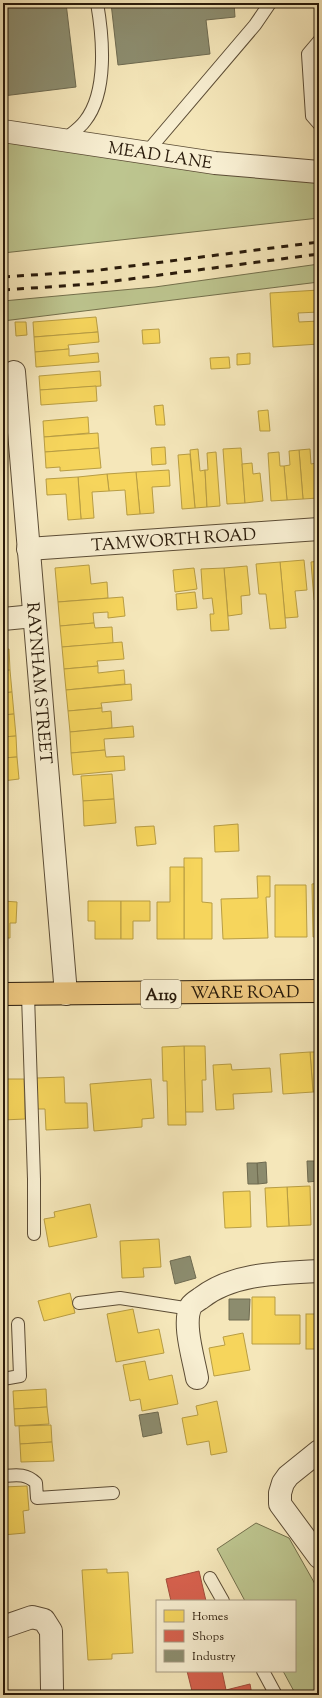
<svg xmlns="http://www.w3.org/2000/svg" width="322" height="1698" font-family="'Sorts Mill Goudy',serif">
	<rect width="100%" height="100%" fill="#f5e7ba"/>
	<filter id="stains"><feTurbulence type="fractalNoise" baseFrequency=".005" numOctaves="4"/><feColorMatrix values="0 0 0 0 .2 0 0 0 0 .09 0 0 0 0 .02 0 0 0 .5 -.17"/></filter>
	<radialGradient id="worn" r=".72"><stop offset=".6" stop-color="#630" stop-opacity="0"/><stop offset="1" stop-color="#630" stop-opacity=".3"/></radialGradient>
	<g fill="#bdc58f" stroke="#73704c">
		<path d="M3,142l316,40v36l-316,35z"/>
		<path d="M319,264v18l-316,39v-20l152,-14z"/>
		<path d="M256,1523l33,15 30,53v104h-23l-13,-24h12v-70h-50l-28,-52z"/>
	</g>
	<g fill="#f6d55c" stroke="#b89d43">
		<path d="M319,290v22l-21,1 1,9 20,-1v23l-46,3 -3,-54z"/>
		<path d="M96,317l2,15 -64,5 -1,-15z"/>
		<path d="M15,322h11l1,13 -11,1z"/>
		<path d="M159,329l1,14 -17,1 -1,-14z"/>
		<path d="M98,332l1,10 -31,3 1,4 -34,3 -1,-15z"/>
		<path d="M69,349v7l29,-3 1,9 -63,5 -1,-15z"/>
		<path d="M250,353v11l-13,1v-11z"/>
		<path d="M229,357l1,11 -19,1 -1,-11z"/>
		<path d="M100,371l1,15 -61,4 -1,-14z"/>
		<path d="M96,386l1,15 -56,4 -1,-15z"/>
		<path d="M163,405l2,20h-9l-2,-19z"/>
		<path d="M268,410l2,21h-10l-2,-20z"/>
		<path d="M88,417l1,16 -45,4 -1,-16z"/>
		<path d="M98,433l1,15 -54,4 -1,-15z"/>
		<path d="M165,447l1,17 -14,1 -1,-17z"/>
		<path d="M99,448l2,20 -41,3v-4l-14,1 -1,-16z"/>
		<path d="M241,448l4,55 -18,1 -4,-55z"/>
		<path d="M198,449l2,22 5,-1 2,37 -12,1 -5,-58z"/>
		<path d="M310,449l1,15 5,-1 2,35 -15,1 -4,-49z"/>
		<path d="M299,450l4,49 -16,1 -3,-34 6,-1 -1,-14z"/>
		<path d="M216,452l4,54 -13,1 -2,-37h3l-1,-17z"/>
		<path d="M279,452l1,14h4l3,34 -16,1 -3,-48z"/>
		<path d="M190,454l5,54 -13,1 -4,-54z"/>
		<path d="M252,463l1,11 7,-1 3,28 -18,2 -3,-39z"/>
		<path d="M316,463h3v35h-1z"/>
		<path d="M169,470l1,16 -18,1 2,26 -14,1 -4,-42z"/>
		<path d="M136,472l4,42 -13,1 -2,-25 -16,1 -2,-17z"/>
		<path d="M107,474l2,17 -17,1 2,26 -13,1 -3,-42z"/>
		<path d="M78,477l3,42 -13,1 -2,-26 -19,1 -1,-16z"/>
		<path d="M3,523l2,19 -2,1z"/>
		<path d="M3,553l4,35 -4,1z"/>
		<path d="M304,560l3,30 -12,1 3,26 -13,1 -5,-56z"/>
		<path d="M319,561v38l-5,1 -3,-38z"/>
		<path d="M280,562l6,66 -16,1 -4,-35h-7l-3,-30z"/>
		<path d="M89,565l2,19 16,-2 1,16 -50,4 -3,-34z"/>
		<path d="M247,566l3,29 -9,1 1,18 -14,2 -4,-48z"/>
		<path d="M194,568l3,21 -22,3 -2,-22z"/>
		<path d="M224,568l5,62 -18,1 -1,-17h4l-2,-16 -9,1 -2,-30z"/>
		<path d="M195,592l2,16 -20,2 -1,-16z"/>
		<path d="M123,597l2,19 -17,2v-6l-15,1 1,10 -34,3 -2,-24z"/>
		<path d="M94,623l1,5 17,-1 1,16 -51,4 -2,-21z"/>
		<path d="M122,642l2,17 -27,2 1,5 -34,3 -2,-22z"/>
		<path d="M3,649h6l1,21 -7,1z"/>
		<path d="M98,666v7l26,-3 1,14 -59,6 -2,-21z"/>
		<path d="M10,670l2,22 -9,1v-22z"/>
		<path d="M131,684l1,16 -31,3 1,5 -34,3 -2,-21z"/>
		<path d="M12,692l2,22 -11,1v-22z"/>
		<path d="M102,708v4l9,-1 1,17 -42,4 -2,-21z"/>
		<path d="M14,714l2,22 -13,1v-22z"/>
		<path d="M133,726l1,11 -30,2 1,11 -34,3 -1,-21z"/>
		<path d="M16,736l1,21 -14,1v-21z"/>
		<path d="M105,750l1,7 18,-1 1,14 -52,5 -2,-22z"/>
		<path d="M17,757l2,22 -16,2v-23z"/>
		<path d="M112,774l2,25 -31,2 -2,-25z"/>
		<path d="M114,799l2,24 -32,3 -1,-25z"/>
		<path d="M238,824l1,27 -24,1 -1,-26z"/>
		<path d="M154,826l2,18 -19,2 -2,-19z"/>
		<path d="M3,857l2,27 -2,-1z"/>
		<path d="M184,858h18v44l10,1v36h-28z"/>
		<path d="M170,867h14v72h-27v-37h13z"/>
		<path d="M257,876h13v21h-4l2,41 -45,1 -2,-40 37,-1z"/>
		<path d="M319,883v54h-6l-1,-53z"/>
		<path d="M275,885h31l1,52h-32z"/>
		<path d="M3,901l14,1 -1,21h-6v15h-7z"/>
		<path d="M88,901h33v38h-26v-18h-7z"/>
		<path d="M121,901h29v20h-17v18h-12z"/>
		<path d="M184,1046h21l1,34h-4l1,32h-18z"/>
		<path d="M184,1046l2,79h-18l-1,-44h-4l-1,-34z"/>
		<path d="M310,1052h9v40h-6z"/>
		<path d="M310,1052l3,40 -30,2 -3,-40z"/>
		<path d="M231,1064l1,6 38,-2 2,24 -39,2 1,15 -18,1 -3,-45z"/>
		<path d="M64,1077l1,26h22l1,25 -42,2 -1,-21h-9v-31z"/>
		<path d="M3,1079h21l1,40 -22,1z"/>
		<path d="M151,1079l3,39 -12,1v8l-48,4 -4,-47z"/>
		<path d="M310,1186l1,39 -22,1 -2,-39z"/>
		<path d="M287,1187l2,39 -22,1 -2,-39z"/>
		<path d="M250,1191l1,36 -26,1 -2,-36z"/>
		<path d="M90,1204l7,33 -48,10 -5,-28 11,-2 -1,-5z"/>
		<path d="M159,1239l2,28 -18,1 1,9 -22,1 -2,-37z"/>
		<path d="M3,1243h2l2,35 -4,1z"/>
		<path d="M70,1293l5,20 -31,8 -6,-20z"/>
		<path d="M252,1297h23v18h25v29h-48z"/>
		<path d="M133,1309l5,24 21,-4 5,24 -48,9 -9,-48z"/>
		<rect x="306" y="1314" width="13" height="35"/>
		<path d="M243,1333l7,37 -36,6 -5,-28 16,-3 -2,-8z"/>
		<path d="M145,1361l4,19 23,-5 6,29 -36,7 -2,-12 -10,2 -7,-36z"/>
		<path d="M46,1389l1,18 -33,2 -1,-18z"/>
		<path d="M217,1401l10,51 -16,3 -2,-14 -22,4 -5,-27 16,-3 -2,-9z"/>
		<path d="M47,1407l2,17 -34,2 -1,-17z"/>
		<path d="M51,1425l1,17 -32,2 -1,-18z"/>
		<path d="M52,1442l2,19 -33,1 -1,-18z"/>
		<path d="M27,1486l2,24 -6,1 2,22 -22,2v-48z"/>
		<path d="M107,1569v4l21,-1 5,81 -21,1v5l-24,1 -6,-90z"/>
	</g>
	<g fill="#d6604d" stroke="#a24b39">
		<path d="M199,1571l7,30h-35l-5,-22z"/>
		<path d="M187,1671h35l4,19 24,-6 2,11h-59z"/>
	</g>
	<g fill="#8c8c6e" stroke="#6e6a50">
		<path d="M3,3h63l10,84 -73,9z"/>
		<path d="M111,3h123l1,14 -29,3 4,34 -92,11z"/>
		<path d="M307,1161h10l1,20 -10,1z"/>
		<path d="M266,1162l1,21 -9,1 -1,-21z"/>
		<path d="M247,1163h10l1,21h-10z"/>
		<path d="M190,1256l6,22 -21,6 -5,-23z"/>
		<path d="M229,1299h21l-1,21h-20z"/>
		<path d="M158,1412l4,21 -19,4 -4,-22z"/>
	</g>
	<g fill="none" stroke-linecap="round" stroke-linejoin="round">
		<defs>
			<g id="service">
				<path d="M319,41l-11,13 4,62 7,8"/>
				<path d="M64,140c7,-6 16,-12 21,-19 23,-29 18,-84 12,-118"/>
				<path d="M147,152l108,-127 15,-22"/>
				<path d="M28,995l6,184v55"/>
				<path d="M79,1303l41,-5 71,11"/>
				<path d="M3,1379l17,-3 -2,-52"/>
				<path d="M3,1476c13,-1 23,-3 33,7l1,15 76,-5"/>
				<path d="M210,1578l13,23"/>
				<path d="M263,1671l13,24"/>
			</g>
			<g id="minor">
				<path id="s1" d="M3,131l212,32 104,9"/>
				<path id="s2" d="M14,372l52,622"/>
				<path id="s3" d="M28,549l291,-20"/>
				<path d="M3,619l31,-3"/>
				<path d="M197,1378c-3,-18 -15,-55 -6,-72 2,-3 7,-6 10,-8 32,-25 79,-25 118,-27"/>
				<path d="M319,1451l-31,25 -5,7 -3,10v11l39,53"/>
				<path d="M3,1627l29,-10 12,3 7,11 1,58"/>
			</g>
			<g id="primary">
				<path id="s4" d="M3,994l316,-3"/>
			</g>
		</defs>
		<use href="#service" stroke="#5c4d36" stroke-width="14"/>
		<use href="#minor" stroke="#5c4d36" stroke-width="24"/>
		<use href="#primary" stroke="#291a0a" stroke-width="24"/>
		<use href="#service" stroke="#f8efd2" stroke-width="12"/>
		<use href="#minor" stroke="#f8efd2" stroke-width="22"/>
		<use href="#primary" stroke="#eac47d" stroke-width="22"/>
		<g stroke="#291a0a" stroke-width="3" stroke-dasharray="7 7" stroke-linecap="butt">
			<path d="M3,277l89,-6 227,-29"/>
			<path d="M3,290l89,-6 227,-30"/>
		</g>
	</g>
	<g text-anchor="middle" stroke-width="4" stroke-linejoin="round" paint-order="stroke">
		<rect fill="#f8efd2" stroke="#675a46" stroke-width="1" x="141" y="980" width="40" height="28" rx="3"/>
		<g font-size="16" font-weight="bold" fill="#291a0a">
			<text x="161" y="1000">A119</text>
		</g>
		<g font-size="17" fill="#291a0a" stroke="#f8efd2">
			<text dy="6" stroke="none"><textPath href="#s1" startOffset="159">MEAD LANE</textPath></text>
			<text dy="6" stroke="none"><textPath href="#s3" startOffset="146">TAMWORTH ROAD</textPath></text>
			<text dy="6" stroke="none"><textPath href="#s2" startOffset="312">RAYNHAM STREET</textPath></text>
			<text dy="6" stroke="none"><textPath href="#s4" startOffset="242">WARE ROAD</textPath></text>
		</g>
	</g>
	<rect width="322" height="1698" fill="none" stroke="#f5e7ba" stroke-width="16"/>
	<rect x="4" y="4" width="314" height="1690" fill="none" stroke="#291a0a" stroke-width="2"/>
	<rect x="8" y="8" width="306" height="1682" fill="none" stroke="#291a0a"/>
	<rect x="156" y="1600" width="140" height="72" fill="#f8efd2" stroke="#a59a82"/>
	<rect x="164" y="1610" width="20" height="12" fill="#f6d55c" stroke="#a59a82"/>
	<text x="192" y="1620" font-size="12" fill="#291a0a">Homes</text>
	<rect x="164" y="1630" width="20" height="12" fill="#d6604d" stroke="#a59a82"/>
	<text x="192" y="1640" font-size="12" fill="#291a0a">Shops</text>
	<rect x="164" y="1650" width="20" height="12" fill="#8c8c6e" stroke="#a59a82"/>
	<text x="192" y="1660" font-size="12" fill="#291a0a">Industry</text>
	<rect width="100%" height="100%" filter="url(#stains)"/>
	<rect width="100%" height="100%" fill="url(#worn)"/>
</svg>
